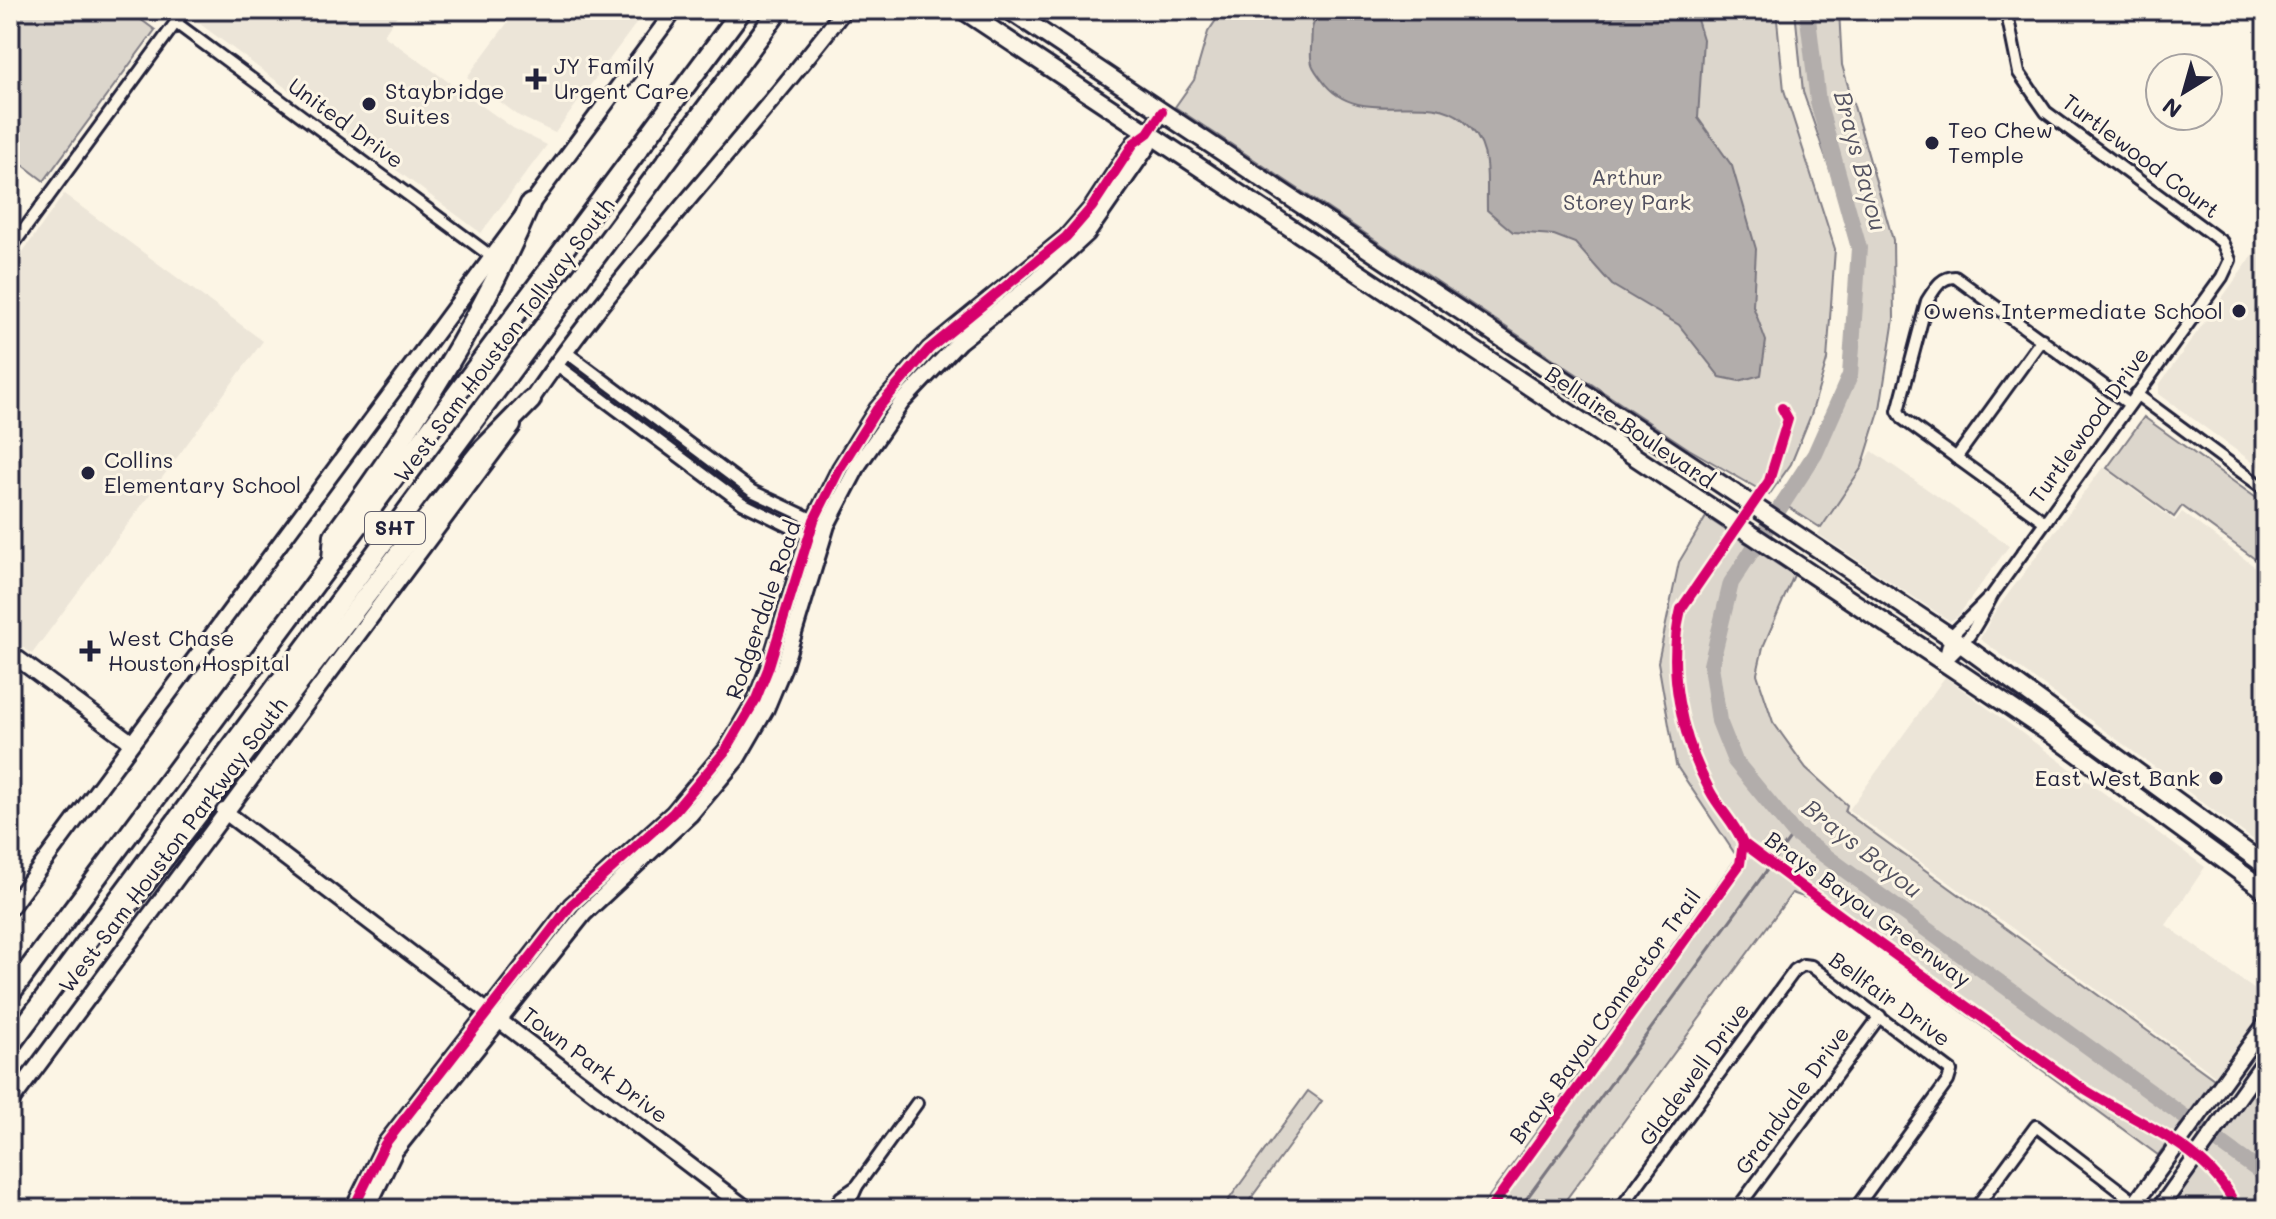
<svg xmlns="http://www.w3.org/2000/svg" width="2276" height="1219" font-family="Mali,sans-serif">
	<rect width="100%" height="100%" fill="#fcf5e5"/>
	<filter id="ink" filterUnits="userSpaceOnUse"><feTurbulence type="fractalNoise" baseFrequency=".0125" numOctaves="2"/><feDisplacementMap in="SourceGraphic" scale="16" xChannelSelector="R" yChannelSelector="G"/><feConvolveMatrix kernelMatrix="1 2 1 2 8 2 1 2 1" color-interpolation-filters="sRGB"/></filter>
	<g filter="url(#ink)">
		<g fill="#ece5d8">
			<path d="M199,10h202l-18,25 130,93 34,17 -66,88 -289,-215z"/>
			<path d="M517,10h129l-91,123 -36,-17 -52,-39z"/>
			<path d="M64,194l199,147 -231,313 -22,-16v-368z"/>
			<path d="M2266,237v235l-107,-78v-9z"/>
			<path d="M1872,451l137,95 -51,70 -8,5 -132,-87z"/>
			<path d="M2103,467l72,54 7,-9 84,63v274l-286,-210 14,-26z"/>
			<path d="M1945,677l260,190 -39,58 100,73v12l-50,66 -367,-266z"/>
		</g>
		<g fill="#dcd6cc" stroke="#7f7c84" stroke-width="2">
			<path d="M10,10h118l27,20 -111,151 -34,-26z"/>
			<path d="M1223,10h553l8,80 51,159 -8,111 -16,55 -20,49 -22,31 -80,-46 -514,-342 19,-27 14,-48z"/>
			<path d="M1795,10h44l3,55 51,175 1,79 -14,90 -18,58 -41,61 -36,-23 13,-17 28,-56 18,-58 10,-117 -10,-47 -41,-118z"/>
			<path d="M2144,417l122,88v62l-84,-61 -8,11 -67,-49z"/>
			<path d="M1706,517l88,58 -31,72 -6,27 16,48 33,46 41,37 -2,7 369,267 -56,76 -349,-256 -17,-6 -233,316h-79l257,-352 -61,-92 -18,-103 21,-100z"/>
			<path d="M2257,1085l9,6v118h-98z"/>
			<path d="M1308,1091l14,10 -79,108h-21z"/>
		</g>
		<path fill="#b2adab" stroke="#78757e" stroke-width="2" d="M1323,10h371l9,29 -5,79 34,48 24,83 -3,57 13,35 -5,34 -22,6 -19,-4 -41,-52 -67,-40 -37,-42 -21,-8 -41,-3 -26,-22c-1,-36 6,-64 -24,-90 -36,-32 -106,10 -141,-40 -10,-13 -12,-16 -11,-32 2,-22 -3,-19 12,-38z"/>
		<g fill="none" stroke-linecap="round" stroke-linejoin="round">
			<path stroke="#78757e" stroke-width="3" d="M1519,1209l275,-376"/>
			<path stroke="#b2adab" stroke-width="16" d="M1807,10l11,92 41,146 -9,127 -35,79 -84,129 -20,82 8,56 16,40 59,72 472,343"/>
			<defs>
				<g id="street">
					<path d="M176,23l316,234"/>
					<path d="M10,249l175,-239"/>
					<path d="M566,352l186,139 66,31"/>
					<path d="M557,365l185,138 71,35"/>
					<path d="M2136,394l130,96"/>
					<path d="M1956,458l86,-119"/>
					<path d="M2045,522l-142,-103 -5,-8 29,-110c8,-12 13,-24 28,-24l174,127"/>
					<path d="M1944,660l6,-23 39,-39"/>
					<path d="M1944,662c25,-20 34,-40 49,-68l229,-317 8,-17 -8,-18 -176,-130 -27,-39 -11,-54"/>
					<path d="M832,1209l9,-12 16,-11"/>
					<path d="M847,1209l10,-23 60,-83"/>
					<path d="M1620,1209l175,-239 8,-5 8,1 140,105 -3,10 -93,128"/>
					<path d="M1737,1209l143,-193"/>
					<path d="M1975,1209l61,-83 108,83"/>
				</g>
				<g id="secondary">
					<path d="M527,406c95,-141 215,-261 317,-396"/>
					<path d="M10,653l121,89"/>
					<path d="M224,811l523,398"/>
					<path d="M10,908l665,-898"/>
					<path d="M10,1103l503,-677"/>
					<path d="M353,1209l32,-65 186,-239 102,-92 53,-63 30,-51 12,-30 46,-149 26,-52 37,-59 52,-60 137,-112 26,-30 42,-64 14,-10 14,-21"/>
					<path d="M367,1209l28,-58 189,-237 106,-99 47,-56 29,-50 18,-43 43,-141 32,-61 43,-62 57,-60 78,-62 50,-46 61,-88v-13"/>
					<path d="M2131,1209l135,-186"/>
					<path d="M2159,1209l107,-150"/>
				</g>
				<g id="primary">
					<path d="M963,10l994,661 101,68 208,152"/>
					<path d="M1009,10l955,636 302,220"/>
				</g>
				<g id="highway">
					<path d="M332,559l2,-24c76,-103 146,-212 196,-331"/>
					<path d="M120,916l279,-363 79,-99 53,-54"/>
					<path d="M10,994l732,-984"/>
					<path d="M10,1045l769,-1035"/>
				</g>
			</defs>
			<use href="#street" stroke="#22223b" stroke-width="16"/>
			<use href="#secondary" stroke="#22223b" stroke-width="20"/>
			<use href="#primary" stroke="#22223b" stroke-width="22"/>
			<use href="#highway" stroke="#22223b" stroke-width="24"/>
			<use href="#street" stroke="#fcf5e5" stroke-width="10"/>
			<use href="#secondary" stroke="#fcf5e5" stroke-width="14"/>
			<use href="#primary" stroke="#fcf5e5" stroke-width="16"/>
			<use href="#highway" stroke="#fcf5e5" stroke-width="18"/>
			<defs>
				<g id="cycleway">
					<path d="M1782,408l6,11 -19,62 -88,128c-15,61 0,127 29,182 10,19 25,32 33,52 108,81 218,160 327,237 54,39 139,63 167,129"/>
					<path d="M353,1209l32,-65 186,-239 102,-92 53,-63 30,-51 12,-30 46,-149 26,-52 37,-59 52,-60 137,-112 26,-30 42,-64 14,-10 14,-21"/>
					<path d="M1490,1209l250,-345 3,-21"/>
				</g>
			</defs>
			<use href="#cycleway" stroke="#fcf5e5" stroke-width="15"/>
			<use href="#cycleway" stroke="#d6006c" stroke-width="10"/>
		</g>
	</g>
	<g fill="#22223b" stroke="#fcf5e5" stroke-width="3">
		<path d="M532 67h8v8h8v8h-8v8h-8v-8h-8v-8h8z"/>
		<circle cx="369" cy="104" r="8"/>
		<circle cx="1932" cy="143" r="8"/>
		<circle cx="2239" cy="311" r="8"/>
		<circle cx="88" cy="473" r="8"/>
		<path d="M86 639h8v8h8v8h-8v8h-8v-8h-8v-8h8z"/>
		<circle cx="2216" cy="778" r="8"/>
	</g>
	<g text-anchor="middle" stroke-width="6" stroke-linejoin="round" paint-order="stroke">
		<rect fill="#fcf5e5" stroke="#63616e" stroke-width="2" x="365" y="512" width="60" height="32" rx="6"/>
		<g font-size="20" font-weight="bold" fill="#22223b">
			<text x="395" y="535">SHT</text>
		</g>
		<g font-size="22" fill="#22223b" stroke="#fcf5e5" text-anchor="start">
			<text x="554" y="74">JY Family<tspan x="554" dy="25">Urgent Care</tspan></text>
			<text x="385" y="99">Staybridge<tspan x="385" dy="25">Suites</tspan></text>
			<text x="1948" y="138">Teo Chew<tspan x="1948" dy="25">Temple</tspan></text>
			<text x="2223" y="319" text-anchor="end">Owens Intermediate School</text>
			<text x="104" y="468">Collins<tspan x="104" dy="25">Elementary School</tspan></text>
			<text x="108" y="646">West Chase<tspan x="108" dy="25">Houston Hospital</tspan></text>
			<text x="2200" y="786" text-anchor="end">East West Bank</text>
		</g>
		<g font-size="22" fill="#22223b" stroke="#fcf5e5">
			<text transform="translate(346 123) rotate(36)" y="8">United Drive</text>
			<text transform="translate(2141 156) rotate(37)" y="8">Turtlewood Court</text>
			<text transform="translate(504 340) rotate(-53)" y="8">West Sam Houston Tollway South</text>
			<text transform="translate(2089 425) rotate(-54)" y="8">Turtlewood Drive</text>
			<text transform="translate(1630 427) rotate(34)" y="8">Bellaire Boulevard</text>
			<text transform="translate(763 610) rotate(-71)" y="8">Rodgerdale Road</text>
			<text transform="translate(173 845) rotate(-53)" y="8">West Sam Houston Parkway South</text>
			<text transform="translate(1868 909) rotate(36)" y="8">Brays Bayou Greenway</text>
			<text transform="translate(1890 999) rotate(36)" y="8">Bellfair Drive</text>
			<text transform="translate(1605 1016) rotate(-54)" y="8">Brays Bayou Connector Trail</text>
			<text transform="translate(595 1065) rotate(37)" y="8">Town Park Drive</text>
			<text transform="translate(1694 1074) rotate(-54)" y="8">Gladewell Drive</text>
			<text transform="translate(1792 1100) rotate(-54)" y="8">Grandvale Drive</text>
		</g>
		<g font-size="22" fill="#504f5f" stroke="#fcf5e5">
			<text x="1627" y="185">Arthur<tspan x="1627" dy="25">Storey Park</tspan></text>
		</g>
		<g font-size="24" font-style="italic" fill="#545362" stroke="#fcf5e5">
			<text transform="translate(1860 161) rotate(75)" y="8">Brays Bayou</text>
			<text transform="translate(1862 849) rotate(38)" y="8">Brays Bayou</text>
		</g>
	</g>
	<rect width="2276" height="1219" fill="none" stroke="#fcf5e5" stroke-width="40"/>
	<rect x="20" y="20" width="2236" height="1179" fill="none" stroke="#22223b" stroke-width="3" filter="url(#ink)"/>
	<g transform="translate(2184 92) rotate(217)"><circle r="38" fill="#fcf5e5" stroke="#a5a1a1" stroke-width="2"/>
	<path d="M0-6L14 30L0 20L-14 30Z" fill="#22223b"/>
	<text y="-12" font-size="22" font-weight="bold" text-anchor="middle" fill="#22223b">N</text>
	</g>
</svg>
